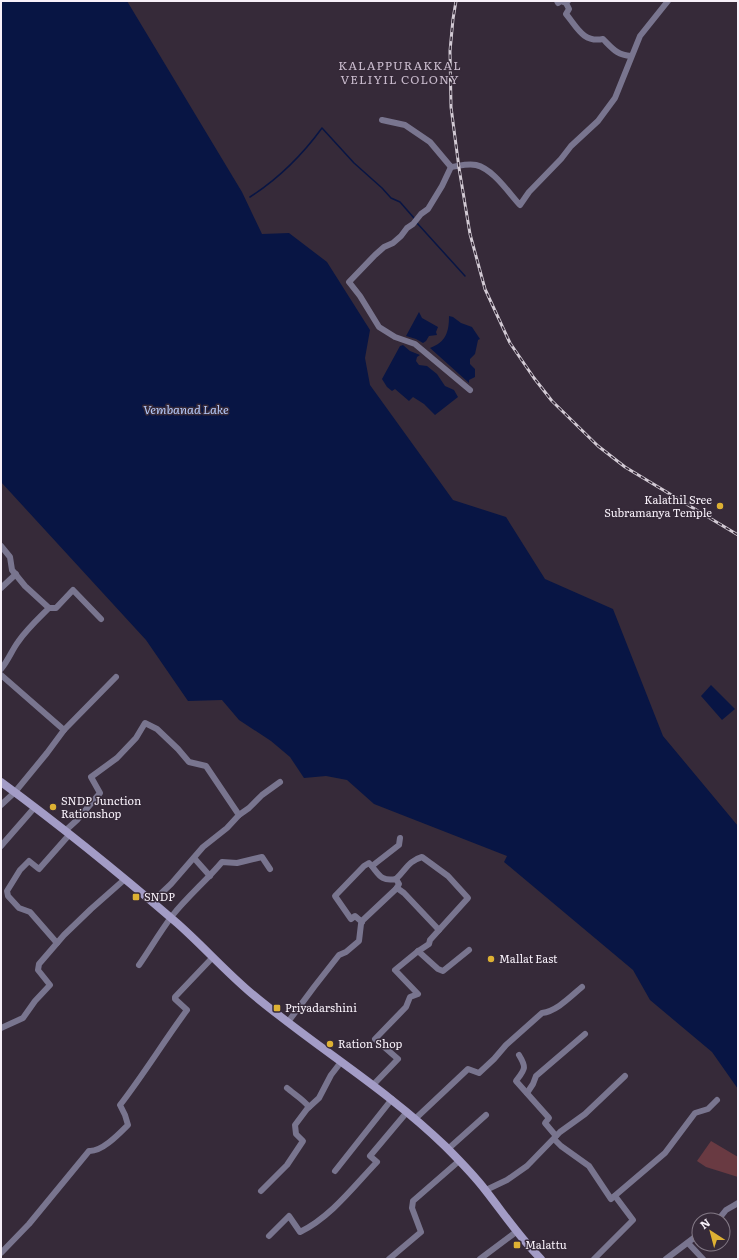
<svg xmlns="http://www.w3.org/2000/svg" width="739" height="1260" font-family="Literata,serif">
	<rect width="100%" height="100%" fill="#362a39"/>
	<path fill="#693a42" d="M711,1141l27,16v20l-32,-10 -9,-6z"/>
	<g fill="#081544">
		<path d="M1,1h126l115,191 20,42 27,-1 38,29 43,68 -5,28 5,27 83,115 53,17 39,62 68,30 50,127 75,90v263l-26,-37 -62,-52 -17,-30 -129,-108 3,-6 -133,-52 -27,-24 -21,-4 -22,2 -14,-21 -19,-16 -32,-21 -17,-20 -34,1 -42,-61 -145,-158z"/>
		<path d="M419,312l3,6 16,9 -2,5 1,3 -8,1 -3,5 -3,2 -7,-4 -10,-3z"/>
		<path d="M449,316l4,1 8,6 11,4 8,12 -2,1 -3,14 -5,5v5l5,5v8l-6,3v3l-39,-35c16,-6 19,-16 19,-32z"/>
		<path d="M403,345l7,6 10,4 -3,2 -1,4 3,4 8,1 10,8 8,12 9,4 4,7 -23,18 -11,-11 -11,-7 -4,4 -14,-12 -3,2 -5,-4 -5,-8 18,-33z"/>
		<path d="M711,685l24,24 -13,11 -21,-24z"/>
	</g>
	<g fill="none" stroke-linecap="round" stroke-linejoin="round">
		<g stroke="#081544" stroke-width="1.5">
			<path d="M250,197c28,-18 53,-43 72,-69l32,35 28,25 9,10 9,4 14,16"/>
			<path d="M417,223l48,53"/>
		</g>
		<g stroke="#79758f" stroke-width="6">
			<path d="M557,1l1,2 3,-2 5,2"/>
			<path d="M568,1l-2,2 3,6 -3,5c11,13 17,29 37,25 10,10 14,16 28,17"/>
			<path d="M382,120l23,5 25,17 21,25c8,-1 17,-4 25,-2 17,4 32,27 44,40l9,-13 32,-33 10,-13 27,-25 17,-23 25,-62 28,-35"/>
			<path d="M451,167l-9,19 -14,23 -7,5 -8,10 -6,4 -6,8 -8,7 -9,4 -9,8 -26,27 11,14 19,31 16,10 20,7 55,46"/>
			<path d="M1,546l9,11 2,13 13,16 24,22c-11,11 -22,21 -31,34 -6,8 -10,19 -17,27"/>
			<path d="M1,588l15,-14"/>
			<path d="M49,608h7l17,-18 28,29"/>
			<path d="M1,675l63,55"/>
			<path d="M1,805l14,-13 32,-39 17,-23 52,-53"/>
			<path d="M239,815l10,-7 13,-13 18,-13"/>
			<path d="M65,831l12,-11 23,-27 -9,-16 26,-19 19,-20 9,-15 12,6 21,20 11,13 17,4 33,49 -12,13 -24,19 -32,37 -19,18"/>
			<path d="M1,846l34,-39"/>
			<path d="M194,858l16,18"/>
			<path d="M372,866l27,-21 1,-7"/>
			<path d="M396,879c10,-9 12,-18 26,-22l26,19 20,22 -29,32"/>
			<path d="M362,922l-7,-6 -4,3 -16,-23 29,-30 5,-3c10,10 10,19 27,16l3,5 -3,5"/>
			<path d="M57,943l-27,-31 -11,-4 -11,-12 -1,-5 13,-21 9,-9 10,8 30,-34"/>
			<path d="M418,951l20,18 5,2 26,-21"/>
			<path d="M139,965c11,-16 21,-33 33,-49 15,-19 34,-35 50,-54l15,1 25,-6 8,12"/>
			<path d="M288,1022l26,-35 25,-32 7,-3 13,-11 2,-17 2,-4 34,-32 7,5 35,37 -9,10 -1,4 -12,8 -22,18 23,24 -8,3 -4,10 -31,32 23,20 -25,26"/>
			<path d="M1,1028l22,-10 12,-17 15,-16 -12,-15 1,-6 25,-29 27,-26 34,-30"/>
			<path d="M519,1055c8,13 6,14 -3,26l33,37 -4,5 11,13"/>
			<path d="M287,1088c7,6 17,12 22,19"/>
			<path d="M527,1093l6,-9 3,-8 49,-42"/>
			<path d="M415,1119l53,-50 11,4 15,-14 12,-14 36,-32c15,-2 28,-16 40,-26"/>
			<path d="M554,1139l7,7 28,20 22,33 54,-46 30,-40 13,-4 9,-9"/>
			<path d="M448,1149l38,-34"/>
			<path d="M335,1171l57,-72"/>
			<path d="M486,1190l21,-10 20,-14 33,-34 25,-18 40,-38"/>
			<path d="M261,1191l26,-26 16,-24 -7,-7 -1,-9 12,-16 12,-11 12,-23 10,-13"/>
			<path d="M718,1220l8,-10 12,-7"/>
			<path d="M269,1236l20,-20 11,16c31,-15 54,-46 77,-70l-7,-6 37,-44"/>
			<path d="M688,1243l15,16"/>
			<path d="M1,1253l28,-29 60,-73c13,1 30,-17 39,-26l-3,-10 -5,-10c24,-31 44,-64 67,-95l-12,-11v-2l38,-40"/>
			<path d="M389,1259l32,-27 -9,-24 1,-7 46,-40"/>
			<path d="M480,1259l36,-27"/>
			<path d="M594,1259l39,-39 -18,-24"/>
			<path d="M666,1259l33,-25"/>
		</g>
		<path stroke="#a39cc6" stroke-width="8" d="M1,782c60,44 119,92 176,141 25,22 48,48 74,70 63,53 134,95 194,153 14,14 29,29 41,45 18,23 34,47 55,68"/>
		<defs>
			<path id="rail" d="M456,1l-3,18 -3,32 1,56 8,61 11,66 15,55 25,54 24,35 18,23 46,45 27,21 113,68"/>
		</defs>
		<use href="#rail" stroke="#d2cad4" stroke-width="3"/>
		<use href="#rail" stroke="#362a39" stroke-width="1.5" stroke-dasharray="4.5" stroke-linecap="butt"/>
	</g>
	<g fill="#deb133" stroke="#362a39" stroke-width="1.5">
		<circle cx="720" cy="506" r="4"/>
		<circle cx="53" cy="807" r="4"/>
		<rect x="132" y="893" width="8" height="8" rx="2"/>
		<circle cx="491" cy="959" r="4"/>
		<rect x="273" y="1004" width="8" height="8" rx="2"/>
		<circle cx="330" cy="1044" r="4"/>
		<rect x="513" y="1241" width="8" height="8" rx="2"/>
	</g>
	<g text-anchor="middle" stroke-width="3" stroke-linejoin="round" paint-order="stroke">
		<g font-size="11" fill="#f7f0f9" stroke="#362a39" text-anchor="start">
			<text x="712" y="504" text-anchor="end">Kalathil Sree<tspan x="712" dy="13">Subramanya Temple</tspan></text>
			<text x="61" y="805">SNDP Junction<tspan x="61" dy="13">Rationshop</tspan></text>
			<text x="144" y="901">SNDP</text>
			<text x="499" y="963">Mallat East</text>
			<text x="285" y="1012">Priyadarshini</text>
			<text x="338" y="1048">Ration Shop</text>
			<text x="525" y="1249">Malattu</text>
		</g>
		<g font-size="12" letter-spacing="1" fill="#c8bacc" stroke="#362a39">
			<text x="400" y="70">KALAPPURAKKAL<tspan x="400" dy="14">VELIYIL COLONY</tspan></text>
		</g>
		<g font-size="12" font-style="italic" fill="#b4c9fa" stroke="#362a39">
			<text x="186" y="414">Vembanad Lake</text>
		</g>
	</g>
	<rect width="739" height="1260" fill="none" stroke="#f7f0f9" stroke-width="4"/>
	<g transform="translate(711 1232) rotate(324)"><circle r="19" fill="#362a39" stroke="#837986"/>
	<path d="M0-3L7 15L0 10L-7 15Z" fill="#deb133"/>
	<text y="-6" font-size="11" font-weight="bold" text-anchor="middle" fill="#f7f0f9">N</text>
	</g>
</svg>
